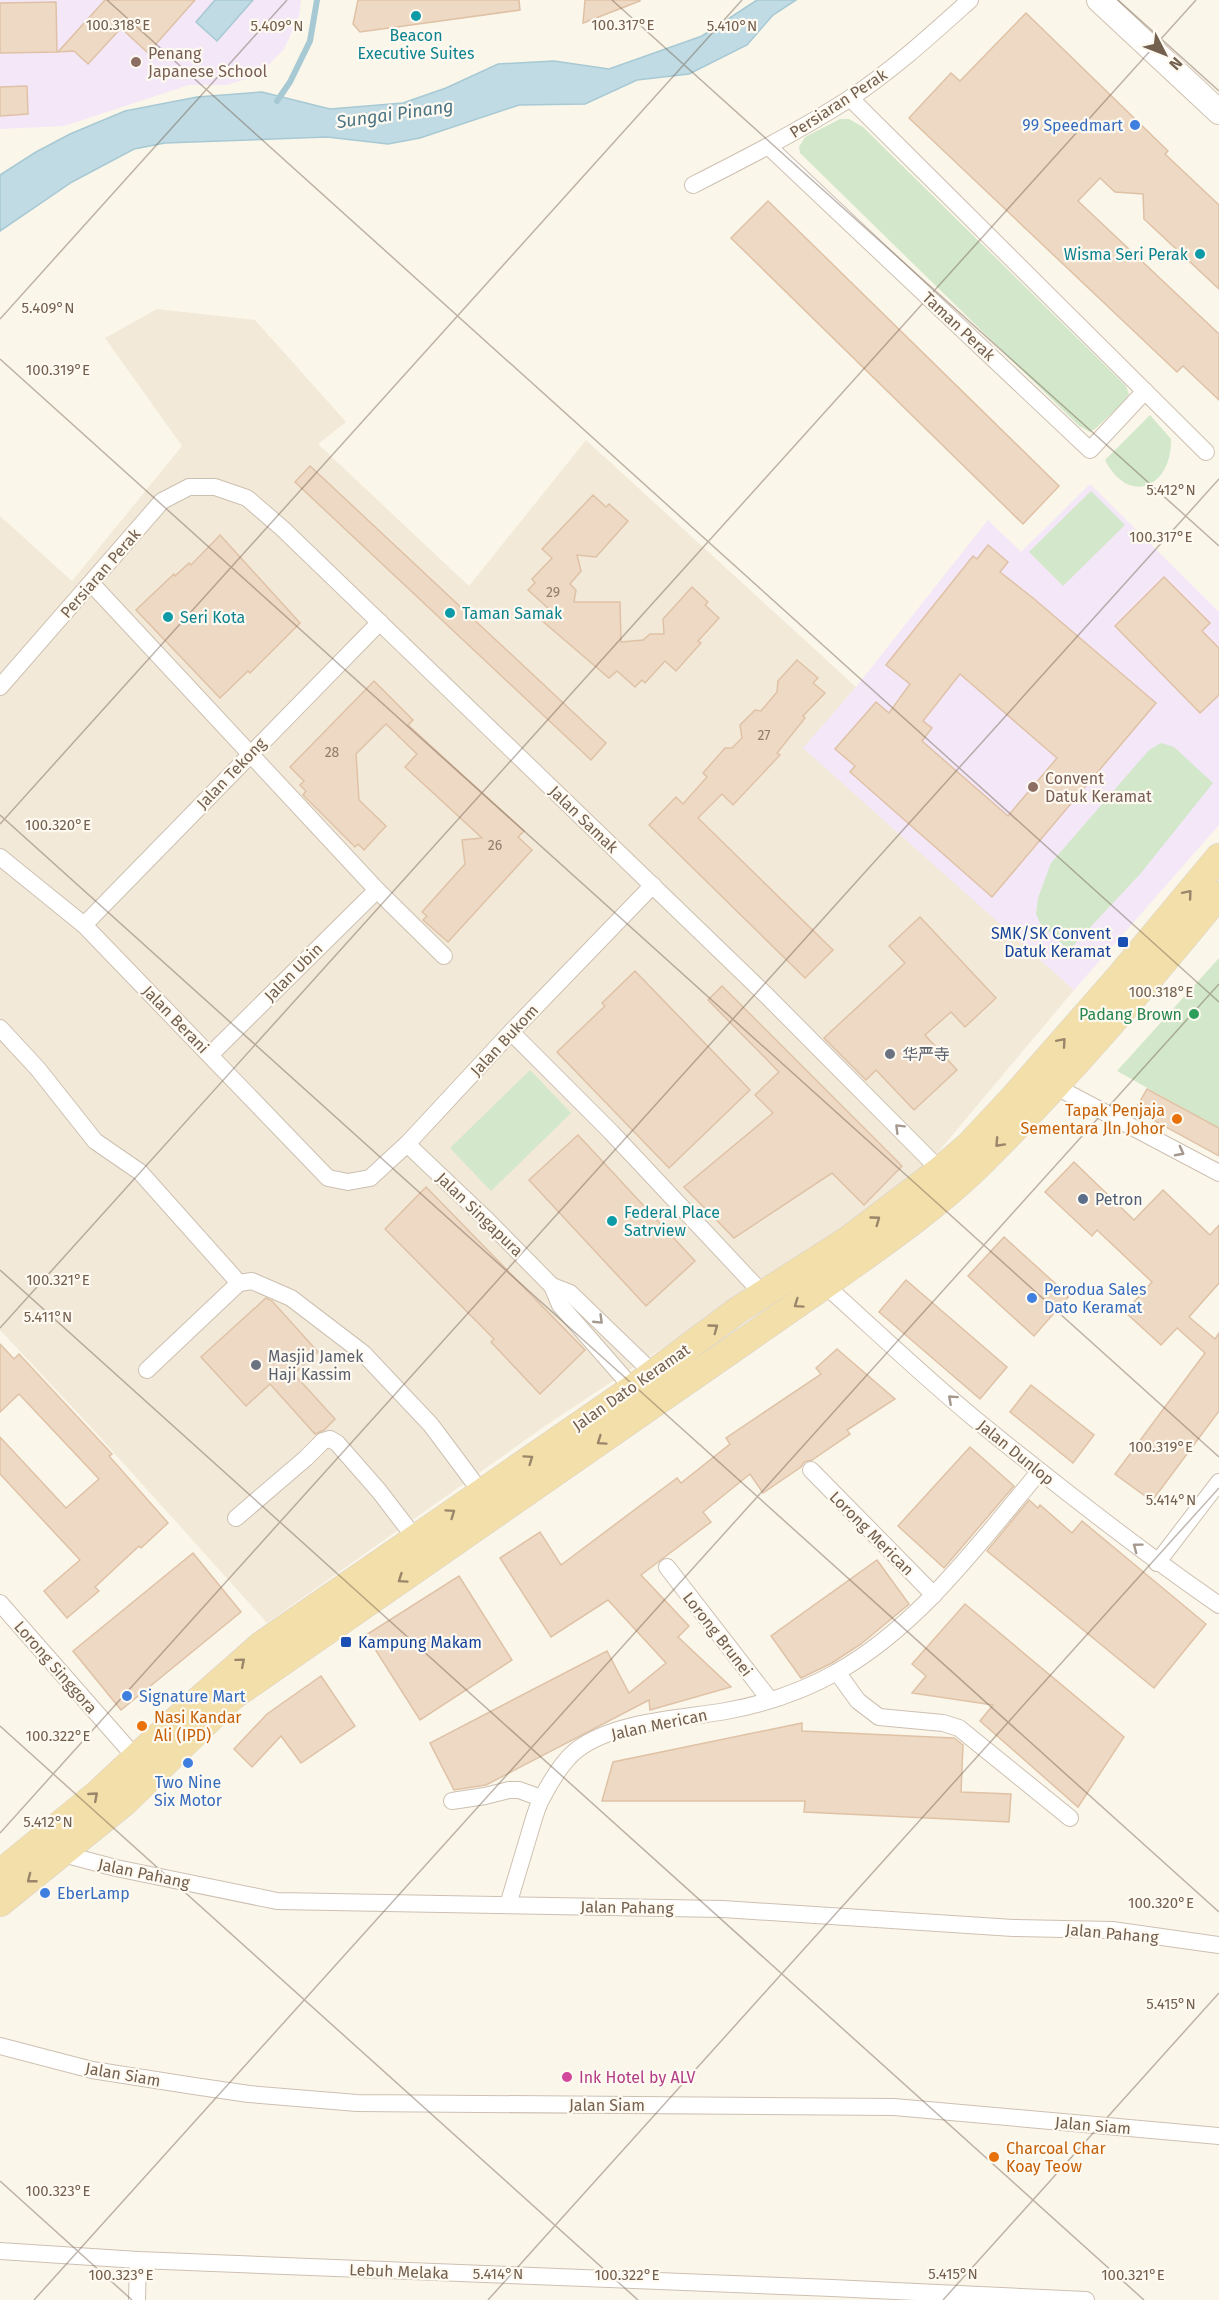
<svg xmlns="http://www.w3.org/2000/svg" width="1219" height="2300" font-family="'Fira Sans','Noto Sans SC',sans-serif">
	<rect width="100%" height="100%" fill="#fbf6ea"/>
	<path fill="#f2e9d9" d="M157,309l98,11 91,102 -28,22 151,142 117,-146 270,247 -52,61 270,242 -160,191 -366,243 -281,199 -178,-198 -89,-95v-814l72,65 110,-135 -77,-108z"/>
	<g fill="#f3e7f8">
		<path d="M0,0h301l-2,16 -15,33 -25,26 -32,10h-38l-125,41 -64,3z"/>
		<path d="M1090,484l129,128v213l-145,165 -271,-242 53,-61 132,-167 33,32z"/>
	</g>
	<g fill="#d3e8ca">
		<path d="M840,119h9l14,8 263,259 3,8 -3,6 -31,29 -5,3 -11,-6 -279,-273 -1,-6 6,-10z"/>
		<path d="M1150,415l21,24c1,48 -42,68 -66,21z"/>
		<path d="M1091,491l34,34 -62,61 -34,-34z"/>
		<path d="M1161,743l13,4 39,36 -72,90 -72,77 -28,-25 -5,-11 2,-16 13,-35 98,-113z"/>
		<path d="M1219,958v170l-102,-57z"/>
		<path d="M530,1070l41,43 -80,78 -41,-43z"/>
	</g>
	<g fill="#c0dbe3" stroke="#a7c9d4" stroke-width="1.5">
		<path d="M215,0h38l-36,41 -21,-19z"/>
		<path d="M757,0h39l-23,15 -26,30 -58,29 -52,6 -52,24 -66,1 -99,33 -32,6 -61,-7 -162,6 -31,6 -62,33 -72,49v-56l36,-23 34,-18 55,-23 72,-14 65,-5 68,17 73,-6 43,-15 52,-24 56,-3 55,8 93,-33z"/>
	</g>
	<g fill="none" stroke-linecap="round" stroke-linejoin="round">
		<path stroke="#a7c9d4" stroke-width="6" d="M277,101l13,-19 20,-41 7,-41"/>
	</g>
	<g fill="#eed9c4" stroke="#dfc2a6" stroke-width="1.5" fill-rule="evenodd">
		<path d="M105,0h90l-47,53 -27,-25 -33,36 -14,-13 -16,1z"/>
		<path d="M358,0h161l1,10 -160,22 -7,-8z"/>
		<path d="M585,0h55v1l-57,22z"/>
		<path d="M56,2l1,50 -57,1v-50z"/>
		<path d="M1026,13l142,138 -3,3 54,51v84l-75,-70 -1,-25 -28,-2 -15,-14 -22,23 141,133v66l-36,-34 -6,6 -268,-254 42,-45 9,8z"/>
		<path d="M27,86l1,28 -28,2v-29z"/>
		<path d="M768,201l291,285 -36,38 -292,-286z"/>
		<path d="M310,466l296,277 -15,17 -296,-278z"/>
		<path d="M593,495l13,12 3,-3 19,17 -32,36 -19,-2 4,16 -11,13 6,6 -2,12h46l1,40 22,-2 7,-6h14l-1,-15 29,-32 16,15 -3,3 14,13 -21,23 3,2 -25,28 -11,-10 -20,22 -3,-3 -7,7 -18,-16 -8,7 -69,-59 9,-10 -21,-19 7,-7 -3,-4 20,-21 -10,-9z"/>
		<path d="M220,535l80,88 -50,50 -2,-2 -28,27 -84,-88 38,-36 1,2 14,-13 2,2z"/>
		<path d="M988,545l20,17 -8,10 33,26 123,105 -164,194 -142,-125 5,-6 -20,-17 41,-47 13,11 21,-29 -24,-19 87,-109 4,3zM960,674l97,84 -49,58 -86,-75 10,-13 -9,-7z"/>
		<path d="M1164,577l46,46 -8,8 17,17v47l-19,18 -85,-87z"/>
		<path d="M797,660l21,18 -5,5 12,10 -22,23 2,2 -28,35 3,2 -47,50 -11,-11 -24,24 135,132 -28,28 -156,-153 27,-28 7,7 24,-27 -4,-4 22,-25h7l10,-10 -2,-13 15,-15 6,1 16,-19 1,-11z"/>
		<path d="M374,681l39,39 -5,5 116,106 -6,6 14,13 -84,92 -25,-22 4,-4 -5,-4 43,-48 -3,-24 20,-2 -77,-71 12,-13 -31,-30 -30,30 3,46 27,26 -22,24 -6,-6 -3,3 -52,-52 3,-4 -6,-6 4,-4 -14,-14z"/>
		<path d="M920,917l76,81 -31,29 -14,-15 -26,23 32,35 -43,40 -38,-40 -10,10 -42,-42 81,-75 -16,-17z"/>
		<path d="M635,971l115,119 -81,78 -112,-116 48,-46 -3,-3z"/>
		<path d="M722,986l180,180 -38,39 -32,-32 -98,65 -50,-51 89,-74 -18,-18 24,-23 -71,-72z"/>
		<path d="M1147,1089l72,39v28l-84,-46z"/>
		<path d="M578,1135l117,126 -49,45 -117,-126z"/>
		<path d="M1074,1162l60,58 29,-30 47,45 9,-10v58l-30,34 26,22 4,-6v78l-67,90 -37,-27 90,-121 -28,-25 -16,17 -36,-33 27,-30 -55,-52 -5,6 -47,-44z"/>
		<path d="M426,1187l159,163 -45,44 -49,-52 3,-3 -109,-110z"/>
		<path d="M1004,1237l65,59 -35,40 -66,-60z"/>
		<path d="M906,1280l101,87 -27,32 -101,-87z"/>
		<path d="M266,1298l6,3 46,51 -24,22 41,45 -11,11 -9,4 -45,-50 -24,22 -45,-49z"/>
		<path d="M0,1344l14,15 5,-5 93,100 -3,2 59,67 -27,25 -2,-2 -44,41 4,4 -32,27 -23,-27 36,-31 -80,-86v-37l66,71 33,-29 -80,-85 -19,18z"/>
		<path d="M837,1349l58,50 -48,31 3,4 -38,26 -8,2 -3,5 -38,26 -13,-19 -47,38 8,10 -70,53 48,51 -11,11 53,50 -81,23 -1,-10 -163,85 -32,5 -24,-47 177,-92 22,42 37,-30 -58,-63 -57,37 -51,-79 40,-26 21,33 116,-87 4,5 49,-39 -4,-6 95,-64 -5,-6z"/>
		<path d="M1031,1385l63,50 -21,28 -63,-51z"/>
		<path d="M970,1447l44,39 -70,82 -46,-42z"/>
		<path d="M1029,1500l9,8 2,-3 32,28 10,-12 124,103 -52,64 -167,-137z"/>
		<path d="M193,1553l48,59 -120,98 -48,-59z"/>
		<path d="M877,1560l32,44 -48,40 -29,19 -31,15 -30,-42z"/>
		<path d="M459,1576l53,84 -92,60 -54,-85z"/>
		<path d="M965,1604l159,133 -46,70 -98,-86 13,-16 -81,-12 14,-17 -14,-12z"/>
		<path d="M321,1676l34,50 -54,37 -20,-27 -29,31 -18,-18 33,-35z"/>
		<path d="M802,1723v8l152,7 9,7 -2,47 50,2 -2,28 -205,-10 1,-11h-203l11,-39z"/>
	</g>
	<g fill="none" stroke-linecap="round" stroke-linejoin="round">
		<defs>
			<g id="minor">
				<path d="M850,98l356,354"/>
				<path d="M769,147l321,303 55,-59"/>
				<path d="M693,185c53,-27 106,-54 156,-86 44,-29 82,-64 121,-99"/>
				<path d="M91,583l286,307 67,66"/>
				<path d="M0,687l162,-186 27,-14h26l32,11 36,31 483,466 174,175"/>
				<path d="M0,857l84,68 244,253 20,4 22,-4 37,-34 104,-112 142,-147"/>
				<path d="M84,925l296,-303"/>
				<path d="M0,1028l38,41 57,72 45,31 99,111 13,-2 39,17 72,55 68,72 50,67 6,5"/>
				<path d="M511,1032l100,100 152,162"/>
				<path d="M210,1055l167,-165"/>
				<path d="M1047,1082l172,91"/>
				<path d="M407,1144l80,76 65,66 8,19 77,88"/>
				<path d="M825,1285c50,45 99,92 150,134 80,65 160,128 244,186"/>
				<path d="M552,1286l18,7 83,80"/>
				<path d="M147,1370l92,-87"/>
				<path d="M811,1470l123,125"/>
				<path d="M236,1518l70,-60 17,-17 7,-2 7,4 42,48 36,47"/>
				<path d="M1157,1563l62,-81"/>
				<path d="M667,1567l103,133"/>
				<path d="M0,1603l136,155 9,1"/>
				<path d="M837,1672l21,29 21,16 64,6 16,5 111,90"/>
				<path d="M452,1801l33,-5 24,-6h10l22,8"/>
				<path d="M58,1851l5,3 53,14 161,33 446,8 290,19 99,2 107,15"/>
				<path d="M508,1905c7,-24 14,-47 21,-70 4,-13 7,-27 14,-39 8,-15 20,-36 35,-47 38,-28 102,-30 148,-38 39,-7 77,-20 111,-39 83,-47 142,-129 203,-201"/>
				<path d="M0,2046l92,24 102,16 55,8 108,9 537,4 325,29"/>
				<path d="M0,2251l138,9 694,28 254,12"/>
				<path d="M137,2300l1,-40"/>
			</g>
			<path id="secondary" d="M1099,0l120,112"/>
			<g id="primary">
				<path d="M0,1873l97,-79 79,-74 85,-75 372,-257 105,-78 111,-71 91,-69 28,-24 45,-48 107,-122 99,-119"/>
				<path d="M0,1903l125,-101 107,-105 593,-412c53,-38 108,-75 154,-120 86,-85 164,-177 240,-270"/>
			</g>
		</defs>
		<use href="#minor" stroke="#cdc0b1" stroke-width="18"/>
		<use href="#secondary" stroke="#cfc1af" stroke-width="26"/>
		<use href="#primary" stroke="#d8d2ce" stroke-width="28"/>
		<use href="#minor" stroke="#fff" stroke-width="16"/>
		<use href="#secondary" stroke="#fff" stroke-width="24"/>
		<use href="#primary" stroke="#f3dfa9" stroke-width="27"/>
	</g>
	<defs><path id="oneway-chevron" d="M-2-3.5L2.5 0L-2 3.5" fill="none" stroke-width="1.6" stroke-linecap="round" stroke-linejoin="round" transform="scale(1.5)"/></defs>
	<g stroke="#9a866a">
		<use href="#oneway-chevron" transform="translate(1188 894) rotate(-50)"/>
		<use href="#oneway-chevron" transform="translate(1062 1042) rotate(-49)"/>
		<use href="#oneway-chevron" transform="translate(999 1143) rotate(133)"/>
		<use href="#oneway-chevron" transform="translate(876 1220) rotate(-36)"/>
		<use href="#oneway-chevron" transform="translate(798 1304) rotate(145)"/>
		<use href="#oneway-chevron" transform="translate(714 1328) rotate(-36)"/>
		<use href="#oneway-chevron" transform="translate(601 1441) rotate(145)"/>
		<use href="#oneway-chevron" transform="translate(529 1459) rotate(-35)"/>
		<use href="#oneway-chevron" transform="translate(451 1513) rotate(-35)"/>
		<use href="#oneway-chevron" transform="translate(402 1579) rotate(146)"/>
		<use href="#oneway-chevron" transform="translate(241 1662) rotate(-40)"/>
		<use href="#oneway-chevron" transform="translate(94 1796) rotate(-41)"/>
		<use href="#oneway-chevron" transform="translate(31 1879) rotate(142)"/>
	</g>
	<g stroke="#a5988d">
		<use href="#oneway-chevron" transform="translate(899 1128) rotate(-135)"/>
		<use href="#oneway-chevron" transform="translate(1180 1152) rotate(28)"/>
		<use href="#oneway-chevron" transform="translate(599 1320) rotate(44)"/>
		<use href="#oneway-chevron" transform="translate(952 1399) rotate(-138)"/>
		<use href="#oneway-chevron" transform="translate(1137 1547) rotate(-143)"/>
	</g>
	<path fill="none" stroke="#74604f" stroke-width="1.5" stroke-opacity="0.45" d="M107,0l1112,1002M612,0l607,546M1118,0l101,91M0,319l287,-319M0,359l1219,1098M0,815l1219,1097M0,824l742,-824M0,1270l1144,1030M0,1328l1196,-1328M0,1726l638,574M0,1833l1219,-1354M0,2181l132,119M34,2300l1185,-1316M488,2300l731,-812M943,2300l276,-307"/>
	<g fill="#0f9aa8" stroke="#fefaf1" stroke-width="2">
		<circle cx="416" cy="16" r="6"/>
		<circle cx="1200" cy="254" r="6"/>
		<circle cx="450" cy="613" r="6"/>
		<circle cx="168" cy="617" r="6"/>
		<circle cx="612" cy="1221" r="6"/>
	</g>
	<g fill="#8d6e63" stroke="#fefaf1" stroke-width="2">
		<circle cx="136" cy="62" r="6"/>
		<circle cx="1033" cy="787" r="6"/>
	</g>
	<g fill="#3f7fe0" stroke="#fefaf1" stroke-width="2">
		<circle cx="1135" cy="125" r="6"/>
		<circle cx="1032" cy="1298" r="6"/>
		<circle cx="127" cy="1696" r="6"/>
		<circle cx="188" cy="1763" r="6"/>
		<circle cx="45" cy="1893" r="6"/>
	</g>
	<g fill="#1a4fb4" stroke="#fefaf1" stroke-width="2">
		<rect x="1117" y="936" width="12" height="12" rx="3"/>
		<rect x="340" y="1636" width="12" height="12" rx="3"/>
	</g>
	<circle fill="#2e9e5b" stroke="#fefaf1" stroke-width="2" cx="1194" cy="1014" r="6"/>
	<g fill="#6b7280" stroke="#fefaf1" stroke-width="2">
		<circle cx="890" cy="1054" r="6"/>
		<circle cx="256" cy="1365" r="6"/>
	</g>
	<g fill="#e8710a" stroke="#fefaf1" stroke-width="2">
		<circle cx="1177" cy="1119" r="6"/>
		<circle cx="142" cy="1726" r="6"/>
		<circle cx="994" cy="2157" r="6"/>
	</g>
	<circle fill="#5c6f8a" stroke="#fefaf1" stroke-width="2" cx="1083" cy="1199" r="6"/>
	<circle fill="#d1479c" stroke="#fefaf1" stroke-width="2" cx="567" cy="2077" r="6"/>
	<g text-anchor="middle" stroke-width="4.5" stroke-linejoin="round" paint-order="stroke">
		<g font-size="14" fill="#927e6c">
			<text x="553" y="597">29</text>
			<text x="764" y="740">27</text>
			<text x="332" y="757">28</text>
			<text x="495" y="850">26</text>
		</g>
		<g font-size="16" fill="#0d838f" stroke="#fefaf1" text-anchor="start">
			<text x="416" y="41" text-anchor="middle">Beacon<tspan x="416" dy="18">Executive Suites</tspan></text>
			<text x="1188" y="260" text-anchor="end">Wisma Seri Perak</text>
			<text x="462" y="619">Taman Samak</text>
			<text x="180" y="623">Seri Kota</text>
			<text x="624" y="1218">Federal Place<tspan x="624" dy="18">Satrview</tspan></text>
		</g>
		<g font-size="16" fill="#785e54" stroke="#fefaf1" text-anchor="start">
			<text x="148" y="59">Penang<tspan x="148" dy="18">Japanese School</tspan></text>
			<text x="1045" y="784">Convent<tspan x="1045" dy="18">Datuk Keramat</tspan></text>
		</g>
		<g font-size="16" fill="#74604f" stroke="#fefaf1">
			<text transform="translate(838 103) rotate(-33)" y="6">Persiaran Perak</text>
			<text transform="translate(959 326) rotate(43)" y="6">Taman Perak</text>
			<text transform="translate(100 573) rotate(-49)" y="6">Persiaran Perak</text>
			<text transform="translate(231 773) rotate(-46)" y="6">Jalan Tekong</text>
			<text transform="translate(584 819) rotate(44)" y="6">Jalan Samak</text>
			<text transform="translate(293 972) rotate(-45)" y="6">Jalan Ubin</text>
			<text transform="translate(176 1019) rotate(46)" y="6">Jalan Berani</text>
			<text transform="translate(504 1040) rotate(-47)" y="6">Jalan Bukom</text>
			<text transform="translate(480 1214) rotate(44)" y="6">Jalan Singapura</text>
			<text transform="translate(631 1387) rotate(-35)" y="6">Jalan Dato Keramat</text>
			<text transform="translate(1016 1452) rotate(39)" y="6">Jalan Dunlop</text>
			<text transform="translate(872 1533) rotate(45)" y="6">Lorong Merican</text>
			<text transform="translate(718 1634) rotate(52)" y="6">Lorong Brunei</text>
			<text transform="translate(56 1667) rotate(49)" y="6">Lorong Singgora</text>
			<text transform="translate(659 1724) rotate(-12)" y="6">Jalan Merican</text>
			<text transform="translate(144 1873) rotate(12)" y="6">Jalan Pahang</text>
			<text transform="translate(627 1907) rotate(1)" y="6">Jalan Pahang</text>
			<text transform="translate(1112 1933) rotate(5)" y="6">Jalan Pahang</text>
			<text transform="translate(123 2074) rotate(10)" y="6">Jalan Siam</text>
			<text x="607" y="2111">Jalan Siam</text>
			<text transform="translate(1093 2125) rotate(5)" y="6">Jalan Siam</text>
			<text transform="translate(399 2271) rotate(2)" y="6">Lebuh Melaka</text>
		</g>
		<g font-size="16" fill="#366cbe" stroke="#fefaf1" text-anchor="start">
			<text x="1123" y="131" text-anchor="end">99 Speedmart</text>
			<text x="1044" y="1295">Perodua Sales<tspan x="1044" dy="18">Dato Keramat</tspan></text>
			<text x="139" y="1702">Signature Mart</text>
			<text x="188" y="1788" text-anchor="middle">Two Nine<tspan x="188" dy="18">Six Motor</tspan></text>
			<text x="57" y="1899">EberLamp</text>
		</g>
		<g font-size="16" fill="#164399" stroke="#fefaf1" text-anchor="end">
			<text x="1111" y="939">SMK/SK Convent<tspan x="1111" dy="18">Datuk Keramat</tspan></text>
			<text x="358" y="1648" text-anchor="start">Kampung Makam</text>
		</g>
		<g font-size="16" fill="#27864d" stroke="#fefaf1" text-anchor="end">
			<text x="1182" y="1020">Padang Brown</text>
		</g>
		<g font-size="16" fill="#5b616d" stroke="#fefaf1" text-anchor="start">
			<text x="902" y="1060">华严寺</text>
			<text x="268" y="1362">Masjid Jamek<tspan x="268" dy="18">Haji Kassim</tspan></text>
		</g>
		<g font-size="16" fill="#c56008" stroke="#fefaf1" text-anchor="start">
			<text x="1165" y="1116" text-anchor="end">Tapak Penjaja<tspan x="1165" dy="18">Sementara Jln Johor</tspan></text>
			<text x="154" y="1723">Nasi Kandar<tspan x="154" dy="18">Ali (IPD)</tspan></text>
			<text x="1006" y="2154">Charcoal Char<tspan x="1006" dy="18">Koay Teow</tspan></text>
		</g>
		<g font-size="16" fill="#4e5e75" stroke="#fefaf1" text-anchor="start">
			<text x="1095" y="1205">Petron</text>
		</g>
		<g font-size="16" fill="#b23c85" stroke="#fefaf1" text-anchor="start">
			<text x="579" y="2083">Ink Hotel by ALV</text>
		</g>
		<g font-size="18" font-style="italic" fill="#4b7585" stroke="#fefaf1">
			<text transform="translate(395 114) rotate(-8)" y="6">Sungai Pinang</text>
		</g>
	</g>
	<g font-size="15" text-anchor="middle" fill="#74604f" stroke="#fefaf1" stroke-width="4.5" stroke-linejoin="round" paint-order="stroke">
		<text x="118" y="30">100.318°E</text>
		<text x="623" y="30">100.317°E</text>
		<text x="277" y="31">5.409°N</text>
		<text x="732" y="31">5.410°N</text>
		<text x="48" y="313">5.409°N</text>
		<text x="58" y="375">100.319°E</text>
		<text x="1171" y="495">5.412°N</text>
		<text x="1161" y="542">100.317°E</text>
		<text x="58" y="830">100.320°E</text>
		<text x="1161" y="997">100.318°E</text>
		<text x="58" y="1285">100.321°E</text>
		<text x="48" y="1322">5.411°N</text>
		<text x="1161" y="1452">100.319°E</text>
		<text x="1171" y="1505">5.414°N</text>
		<text x="58" y="1741">100.322°E</text>
		<text x="48" y="1827">5.412°N</text>
		<text x="1161" y="1908">100.320°E</text>
		<text x="1171" y="2009">5.415°N</text>
		<text x="58" y="2196">100.323°E</text>
		<text x="498" y="2279">5.414°N</text>
		<text x="953" y="2279">5.415°N</text>
		<text x="121" y="2280">100.323°E</text>
		<text x="627" y="2280">100.322°E</text>
		<text x="1133" y="2280">100.321°E</text>
	</g>
	<g transform="translate(1165 54) rotate(132)" stroke="#fefaf1" stroke-width="4.5" paint-order="stroke">
	<path d="M0-4.5L10 22L0 15L-10 22Z" fill="#74604f"/>
	<text y="-9" font-size="16" font-weight="bold" text-anchor="middle" fill="#74604f">N</text>
	</g>
</svg>
